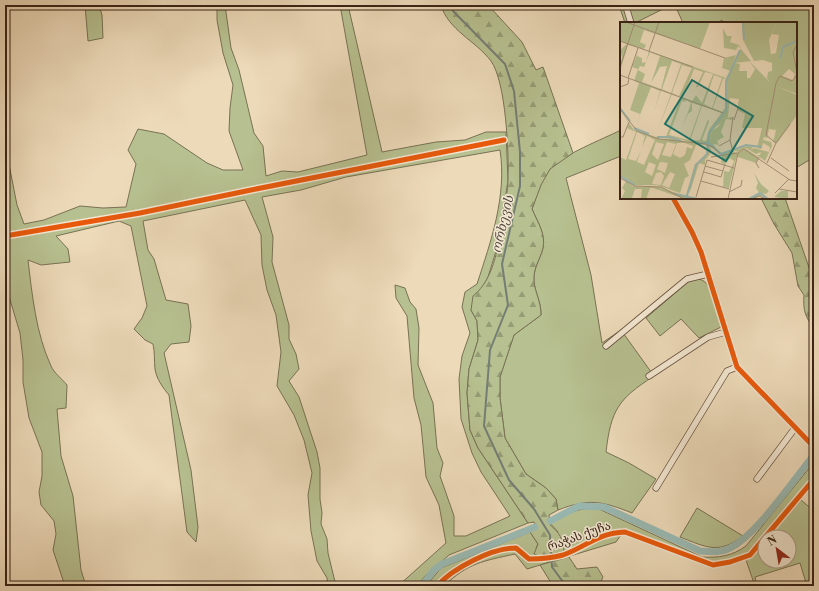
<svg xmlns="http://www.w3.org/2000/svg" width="819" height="591" font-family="'Libre Bodoni','Noto Serif Georgian',serif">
	<defs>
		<pattern id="forest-firs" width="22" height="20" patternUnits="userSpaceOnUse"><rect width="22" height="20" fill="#b7c090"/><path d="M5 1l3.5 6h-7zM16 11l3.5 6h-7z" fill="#969c75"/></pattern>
	</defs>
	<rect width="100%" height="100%" fill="#eddab9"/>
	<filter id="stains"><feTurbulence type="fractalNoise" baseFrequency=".005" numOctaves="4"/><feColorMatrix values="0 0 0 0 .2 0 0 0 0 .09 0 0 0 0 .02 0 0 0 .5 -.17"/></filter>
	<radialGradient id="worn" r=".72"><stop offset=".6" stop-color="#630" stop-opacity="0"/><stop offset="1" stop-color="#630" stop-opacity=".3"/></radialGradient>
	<g fill="#b7c090" stroke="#787254">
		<path d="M85,5h14l3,10 1,23 -15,3z"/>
		<path d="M217,5h8l6,43 8,22 15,63 9,13 3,30 16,-5 16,1 69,-17 -27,-150h8l34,147 54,-10 29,-2 21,-8h20l2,49 -11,67 -9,29 -17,33 6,11 1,19 -9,29 -2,24 3,37 8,18 50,75 -79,32 -23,20 -9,11h-19l48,-43 -7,-38 -13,-28 -5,-52 -7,-27 -7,-82 -11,-18 -1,-13 10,3 5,14 6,7 3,19 -1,37 15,38 4,45 6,15 -3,13 14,40v20h12l44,-20 -29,-44 -9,-19 -11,-34 -2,-40 3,-23 8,-23 -8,-26 3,-15 12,-8c14,-43 30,-88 23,-134l-154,27 -45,13 -39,7 11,40 -1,25 17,63v14l7,15 3,15 -10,12 10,16 18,55 3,16v31l2,14 -1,11 6,15 1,14 8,33h-8l-1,-8 -10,-17 -6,-30 -3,-36 4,-22 -8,-33 -10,-25 -17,-29 4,-34 -5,-37 -9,-25 -5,-25 -1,-30 -16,-35 -102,21 5,29 6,9 12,41 22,4 3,22 -2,16 -18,2 -7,9 27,117 7,57 -2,15 -9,-10 -18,-137c-6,-7 -13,-17 -14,-26 -1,-9 0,-16 -2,-25l-8,-4 -11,-11 8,-11 5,-12 -16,-80 -12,-5 -63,15 12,13 2,13 -29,3 -13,-5c4,34 8,74 23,106 3,7 11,13 16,19l-1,23 -9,1 4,47 12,40 8,74 5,16h-21l-12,-36 3,-16 -2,-13 -13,-16 -2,-13 3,-16v-24l-13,-34 -6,-36v-22l-3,-27 -15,-50v-139l12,61 7,19 20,-4 36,-14 23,2 23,-1 10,-43 -8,-14 10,-21 26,5 43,29 16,7h20l-14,-39 1,-23 3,-23 -10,-32 -6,-33z"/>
		<path d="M619,5h52l-36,18h-10z"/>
		<path d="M675,5h139v152l-18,11v-145h-73l-1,-3 -5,3h-34z"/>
		<path d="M621,130v26l-55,22 25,97 11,68 19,-13 33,46c-36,23 -43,34 -48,76l23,11 27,16 -24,34c-30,-12 -43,-15 -74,-3l-2,-11 -10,-11 -20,-14 -21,-36 -5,-40v-21l14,-42 27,-20c0,-14 -6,-22 -7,-34 -1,-13 6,-21 9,-33 3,-14 -6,-27 -11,-39 5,-13 9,-29 18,-40 14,-15 51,-29 71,-39z"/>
		<path d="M699,279c16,4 18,33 22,48l-22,11 -18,-19 -21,17 -14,-18 42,-36z"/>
		<path d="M814,462v14l-66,76c-12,6 -24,12 -37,10l-86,-33 -9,13 -89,27 -12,-15c-32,7 -47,9 -71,32h-18l15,-18 89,-36 8,12 -2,4 22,-16 -8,-9c18,-10 28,-16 49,-14l103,48c17,1 30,-1 44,-11z"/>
		<path d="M801,500l13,11v75h-7l-7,-23 -45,14 2,9h-2l-9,-26 6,-4 13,-15v20h24v-24h-20z"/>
		<path d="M697,508l46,28c-25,19 -37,11 -63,1z"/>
	</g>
	<g fill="url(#forest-firs)" stroke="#787254">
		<path d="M441,5h47l34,37 14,28 7,-3 30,86 -23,16 -9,16 -9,24c5,12 14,25 11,39 -3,12 -10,20 -9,33 1,12 7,20 7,34l-27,20 -14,42v21l5,40 21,36 20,14 10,11 2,11 -9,5 1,10c10,8 13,14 14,27l-25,4 -5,-2 4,-10 -8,-12 7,-4 -3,-6 -6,1 -50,-75 -8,-18 -3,-37 2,-24 9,-29 -1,-19 -6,-11 2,-14c23,-18 26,-56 30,-83 2,-11 5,-22 5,-33 1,-27 -2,-98 -17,-119 -15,-20 -43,-31 -50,-56z"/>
		<path d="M761,198h24l29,84v47c-9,-13 -11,-18 -10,-34l-6,-9 -6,-33 -18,-29z"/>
		<path d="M569,557l8,12 20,-2 6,10 -4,9h-46l-13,-21z"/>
	</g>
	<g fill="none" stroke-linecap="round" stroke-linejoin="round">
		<path stroke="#747e75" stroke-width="2" d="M452,5l1,6 52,53 9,27 6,61v34l-18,78 6,41 -18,45 -6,76 25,54 25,29 16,26 2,32 14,19"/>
		<g stroke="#9abab4" stroke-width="7">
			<path d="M550,521l29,-15 25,1 96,44c10,1 21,2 30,-3 27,-13 64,-69 84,-93"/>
			<path d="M422,586l11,-15 9,-7 93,-37"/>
		</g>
		<defs>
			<g id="minor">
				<path d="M626,7l5,16"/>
				<path d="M673,198l19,34 9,20 36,115 77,80"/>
				<path d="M5,236l135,-23 111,-23 253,-50"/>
				<path d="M606,346l81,-67 21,-5"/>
				<path d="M649,376l59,-39 18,-5"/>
				<path d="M757,479l38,-51"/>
				<path d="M656,488l71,-117 10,-4"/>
				<path d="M437,586c16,-18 55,-38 79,-38l13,11c12,0 23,-1 34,-4 23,-8 34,-22 62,-23l88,33 17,-3 20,-7 64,-76"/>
			</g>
		</defs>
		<use href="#minor" stroke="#675140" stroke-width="7"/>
		<use href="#minor" stroke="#f3e7d2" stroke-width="5.5"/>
		<defs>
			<g id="cycleway">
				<path d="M673,198l19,34 9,20 36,115 77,80"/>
				<path d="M5,236l135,-23 111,-23 253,-50"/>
				<path d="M437,586c16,-18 55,-38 79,-38l13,11c12,0 23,-1 34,-4 23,-8 34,-22 62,-23l88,33 17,-3 20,-7 64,-76"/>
			</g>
		</defs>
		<use href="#cycleway" stroke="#f3e7d2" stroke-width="8"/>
		<use href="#cycleway" stroke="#e8590c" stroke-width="5"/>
	</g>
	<g text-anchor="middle" stroke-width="3" stroke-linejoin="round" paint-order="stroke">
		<g font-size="12" fill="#3a2317" stroke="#f3e7d2">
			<text transform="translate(579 536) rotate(-20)" y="4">რაჭას ქუჩა</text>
		</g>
		<g font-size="13" font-style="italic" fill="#575046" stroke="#f3e7d2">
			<text transform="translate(502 224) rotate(-77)" y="5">ორხევის</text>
		</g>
	</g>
	<g transform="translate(620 22)">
		<rect width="177" height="177" fill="#eddab9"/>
		<path d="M0,0h90l-10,27 -56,-19 -4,12 6,3 -2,4 -16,-4 -8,26 2,-14 -2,-7 7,-6 -7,-3zM157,0h20v19l-14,6 -4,14 5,-14 13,-5v52l-21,-8 21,9v20l-20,28 -4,-1 3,-12 -7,-1 -2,9 -3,-1 1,-4 -2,7 8,2 1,4 -7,15 -8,-6h3l1,-3 -5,2 -10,-6 -8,4 -5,-2 14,-4 6,1 -3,3 4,-2 15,4 1,-5 -7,-4 -2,6 -4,-1 5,-20h-20l3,-14 -8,-4 2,-11 -11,-1 -1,-15 8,-20 5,1 -1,7h8v7h3l5,-9 -6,-8 22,22 -4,-5 1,-6 4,-1v-8l-9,-3 1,-4 12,-3 3,-18 -7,-1zM169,47l6,5 -2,6 -11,-4zM103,6l4,8h5l-2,6 9,3 2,4 -3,-3 -2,4 -12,-2zM29,29l77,27 -3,1 -10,29 10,4 -15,19v12l-9,-1 10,3 3,-15 6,-3 6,-9 9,-1v3l-7,-1 -5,13 3,5 -7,4 2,4 -6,-1 7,10 12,-3 6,2 -3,9 -5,-4 -5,6 -4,-1 1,-8 -2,-1 -7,-6 -8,-4 -9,1 -6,15 -6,4 5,12 -4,2 -5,15 6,2 -29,-10h-21l-16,-9v-19l6,3 10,-28 -9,-4 2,-4 -9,-14 14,20 27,9 10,-1 8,2 15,3 -23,-6h-5l15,-40 -9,-3 -15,38 14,-38 -10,-4 -7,22 6,-21 -9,-4 -15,38 4,-11 -10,-4 9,-27 -5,-2 4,-12 -6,-2 6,-15 -1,4 5,2v5l4,-1zM30,30l10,4 -9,27 9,-16 7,-1 -6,23 -19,-7 3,-8 -7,-4 2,-4 4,1zM52,39l9,3 -10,29 -9,-4zM62,43l10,3 -13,28 -7,-3zM74,47l9,3 -7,15h2l7,-15 8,2 -11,29 -6,-8 -4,6 -9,-4zM94,53l8,3 -10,30 -8,-4zM66,78l5,3 -9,26 6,-15 4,-3v-8l9,3 -12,34 -20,-5 13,-34 3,1zM82,84l20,7 -13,16 -3,12 -4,-1 7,-18 -1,-3 -8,21 -10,1zM17,110l8,4 -3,11 5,-11 8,4 -11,25 -7,-3 4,-11 -5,10 -8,-2zM36,120l8,2 -6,16 -6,-6zM47,120l9,2 -5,13 -9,-2zM57,121h8l8,3 -1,3 -5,-2 -2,8 -5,3 -7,-4zM29,140l7,3 -4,11 -7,-4zM40,140l8,1 -3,10 -8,-4zM41,150l3,4 -3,9 -9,-1 4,-11zM50,150l5,2 -6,14 -7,-3zM116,33l-5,16 -9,-3 2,-10zM134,151l7,11 8,7 -3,3 -3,-1 4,6 -6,-3 -11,3 10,-5 -4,-6 2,-5zM6,159l7,5 25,1 28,9 -1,3 -32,-11h-3l-4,11h-5l1,-10h-7l-3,9 3,1h-14l4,-8 -3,-3z" fill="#b7c090" fill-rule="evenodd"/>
		<path d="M122,0h35l-8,18 2,15 -7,1 -1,4 -9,1 -11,-21zM121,27l10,12 -16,2 -3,14 -5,6 3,12 -2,22 -16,13 -1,12 -4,3 2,-15 16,-22v-28zM87,124l4,3 -1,5 -5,6v5l-6,-2 -8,26 -6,10 10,-35 12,-9zM114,140h1l-6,26 -6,-1 1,-16 5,1z" fill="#b7c090"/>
		<path d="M126,127l12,8 -2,6 -18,-6v-4zM161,169h7v8l-14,-2z" fill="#b7c090"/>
		<path fill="none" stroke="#9abab4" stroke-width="2" d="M123,0l1,18M160,37l3,-12 14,-6M0,86l10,13M14,106l15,6M37,115h13l11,4M75,121h13M89,121l12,11 25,-9 16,2M0,154l15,9M55,172l23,5M66,177l10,-34 11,-11 2,-21 17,-23v-28l14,-32M129,177l11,-6 8,6"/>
		<path fill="none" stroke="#a59178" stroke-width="1" d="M6,0l99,36M0,19l73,26M177,23l-4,7 4,21M29,29l10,-29M0,45l15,-45M0,53l103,38M8,56l10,-30M0,65l8,-3 1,-6M0,87l17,22 22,8 46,5 9,4 6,6M114,98l4,-12M0,115h3l6,-15M156,121l-10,-8 10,-52 4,-7 12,5 5,-6M99,124l11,-6M113,130l-3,-12 3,-23M91,135l27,-4M151,136l18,13M147,141l9,-20 14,-19M85,144l18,5M139,146l-3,-5 3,-6M84,150l17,5 4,-13M0,156l15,8 26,1 23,12M81,159l28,8M159,167l18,3M109,170l12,-6 1,-6M155,171l14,-14M76,175l11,-37 27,8M108,177l10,-46 6,-4 46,31 7,1M132,177l7,-3 7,3"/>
		<path fill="#0f766e" fill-opacity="0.15" stroke="#0f766e" stroke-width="2" d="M72,58l61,36 -27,45 -61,-37z"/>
		<rect width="177" height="177" fill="none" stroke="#3a2317" stroke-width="2"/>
	</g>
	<rect width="819" height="591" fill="none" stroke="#eddab9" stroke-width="20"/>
	<rect x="6" y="6" width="807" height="579" fill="none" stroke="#3a2317" stroke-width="2"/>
	<rect x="10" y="10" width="799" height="571" fill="none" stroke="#3a2317"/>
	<g transform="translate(777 549) rotate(329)"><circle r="19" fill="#f3e7d2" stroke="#a99987"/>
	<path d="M0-3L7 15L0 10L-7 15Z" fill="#8f2418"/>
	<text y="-6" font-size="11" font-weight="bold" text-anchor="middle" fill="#3a2317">N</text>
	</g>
	<rect width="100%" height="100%" filter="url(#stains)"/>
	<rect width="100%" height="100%" fill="url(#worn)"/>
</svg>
